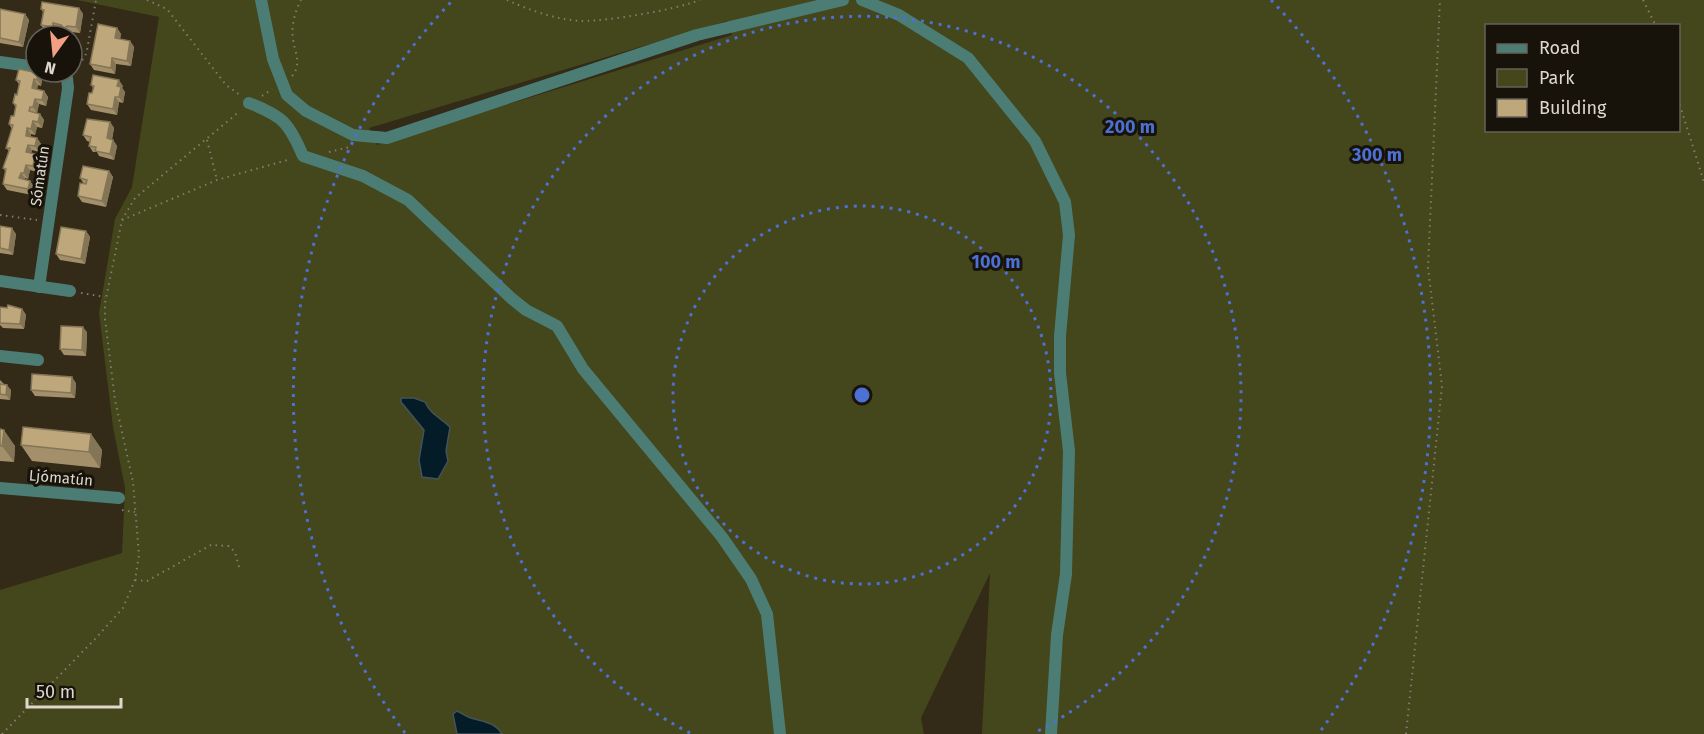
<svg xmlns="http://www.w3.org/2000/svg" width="1704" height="734" font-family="'Fira Sans',sans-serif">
	<rect width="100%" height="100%" fill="#332a18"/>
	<path fill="#44461b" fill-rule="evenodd" d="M77,0h1627v734h-722l8,-161 -69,145 3,16h-924v-144l122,-37 3,-65 -12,-61 -14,-114 16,-94 17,-32 27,-170zM727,21l5,14 -336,104 -19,6 -8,-17zM1486,26h192v104h-192z"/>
	<g fill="#041b28" stroke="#455359" stroke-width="1.5">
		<path d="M401,398h13l11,4c6,13 15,15 25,25l-4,24 2,10 -10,18 -16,-2 -3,-17 5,-30 -23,-28z"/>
		<path d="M457,711c5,2 9,6 14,7 12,4 24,4 31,16h-45l-4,-20z"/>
	</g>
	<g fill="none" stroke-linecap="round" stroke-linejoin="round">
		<g stroke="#847c6e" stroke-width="2" stroke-dasharray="1.5 4.5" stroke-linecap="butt">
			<path d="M147,0l20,9 59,76 14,10"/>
			<path d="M507,0c22,10 50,20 75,21 28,0 92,-11 118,-21"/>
			<path d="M1643,0l13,26"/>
			<path d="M74,69l11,-12 2,-7 9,-50"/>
			<path d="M292,76c10,-12 3,-23 1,-37 -2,-14 2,-27 8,-39"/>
			<path d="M262,96l10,-7"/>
			<path d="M1678,99l26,83"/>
			<path d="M207,140l10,40"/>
			<path d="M329,152l21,-5"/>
			<path d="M0,215l37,5"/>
			<path d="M122,220l95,-40 74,-21"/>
			<path d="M81,293l24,4"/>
			<path d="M122,510l13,2"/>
			<path d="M135,580l12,1 64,-36 18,1 6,6 4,15"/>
			<path d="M2,734l94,-96 27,-30 12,-28 4,-25 -6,-73 -18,-82 -10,-81v-16l17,-83 13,-22 105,-87"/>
			<path d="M1406,734l36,-348 -14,-119 12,-267"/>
		</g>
		<g stroke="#4c7d74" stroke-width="12">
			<path d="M261,0l12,59 14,36 19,16 47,24 34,3 310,-103 146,-35"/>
			<path d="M862,0l37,15 69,43 67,83 30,61 4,33 -9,101v37l9,78 -3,123 -9,61 -6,99"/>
			<path d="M0,62l36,5"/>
			<path d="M249,103c34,13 40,20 54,53l60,20 45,24 103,98 15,12 31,16 26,43 139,168 29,42 16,35 13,120"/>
			<path d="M0,281l70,10"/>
			<path d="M39,287l29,-199 -1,-10 -7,-6"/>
			<path d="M0,356l38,4"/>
			<path d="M0,488l119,10"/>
		</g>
	</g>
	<g fill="#a3906a">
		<path d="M79,8l4,6 -3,19 -9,-1 -3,1 -3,-3 -8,-1v4l-12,-2 -4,-6 2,-13 -2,-3z"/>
		<path d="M0,9l25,5 4,6 -6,27 -23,-4z"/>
		<path d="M117,28l4,6 -1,5 10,2 4,6 -3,19 -15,-2 -1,10 -21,-4 -4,-6z"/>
		<path d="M38,73l4,6 -1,7 -3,-1 -1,4 7,2 4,6 -2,9 -7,-2 -2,9 3,1 4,6 -2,8 -5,-1 -2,8 -4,-1v3l6,1 4,6 -2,8 -7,-2 -1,3 8,6 -2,13 -7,-2 -2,9 -3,-1 -1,2 6,1 4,6 -2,8 -25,-5 -4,-6 3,-12 -3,-4 6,-17 -3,-3 6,-19 -3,-5 5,-8 2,-8 -3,-5 4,-8 2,-11 -3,-4z"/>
		<path d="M91,85l32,1 -1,2 3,4 -2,11 -4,-1 -2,13 -26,-5 -4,-6 5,-11 1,-5z"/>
		<path d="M110,122l4,6 -2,12h1l4,6 -3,14 -15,-4 -2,-4h-4l-4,-6 1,-4 -3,-1 -4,-6z"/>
		<path d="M109,171l4,6 -7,30 -24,-5 -4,-6 6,-12 -4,-6z"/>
		<path d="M0,226l16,8 -3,21 -13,-2z"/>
		<path d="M86,231l4,6 -5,27 -25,-4 -4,-6z"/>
		<path d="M0,307l22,2 4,6 -2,14 -21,-1 -3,-3z"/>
		<path d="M87,332l-1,24 -22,-1 -4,-6z"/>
		<path d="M0,380l4,4 7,6 -1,10 -10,-1z"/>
		<path d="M76,383l-1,15 -40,-2 -4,-6z"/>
		<path d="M0,429l15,17 -1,16 -14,-1z"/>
		<path d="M91,434l11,16 -2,18 -68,-7 -11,-16z"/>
	</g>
	<g fill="#847556">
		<path d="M79,8l4,6 -3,19 -4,-6z"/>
		<path d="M25,14l4,6 -6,27 -4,-5z"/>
		<path d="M53,23l4,6v4l-4,-6z"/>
		<path d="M117,28l4,6 -2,10 -4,-6z"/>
		<path d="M130,41l4,6 -3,19 -4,-5z"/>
		<path d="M112,58l4,6 -1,10 -4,-6z"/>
		<path d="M38,73l4,6 -1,7 -4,-6z"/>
		<path d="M34,79l4,6 -2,9 -4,-6z"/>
		<path d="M119,80l4,6 -1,2 3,4 -2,11 -4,-6 -2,-11z"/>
		<path d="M44,91l4,6 -2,9 -4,-6z"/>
		<path d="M115,97l4,5 -2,13 -4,-6z"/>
		<path d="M35,99l4,5 -2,9 -4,-6z"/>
		<path d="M40,114l4,6 -2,8 -4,-6z"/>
		<path d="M33,121l4,6 -2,8 -4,-6z"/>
		<path d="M110,122l4,6 -3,16 -4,-6z"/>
		<path d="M27,128l4,6 -1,7 -4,-5z"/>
		<path d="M37,138l4,6 -2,8 -4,-6z"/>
		<path d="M113,140l4,6 -3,14 -4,-6z"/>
		<path d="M28,145l4,5 -2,7 -4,-5z"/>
		<path d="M35,154l4,5 -2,13 -4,-6z"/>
		<path d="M26,165l4,5 -2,9 -4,-6z"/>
		<path d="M109,171l4,6 -7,30 -4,-6z"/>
		<path d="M21,173l4,5 -2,6 -4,-6z"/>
		<path d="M30,181l4,6 -2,8 -4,-6z"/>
		<path d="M12,228l4,6 -3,21 -4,-5z"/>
		<path d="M86,231l4,6 -5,27 -4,-5z"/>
		<path d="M22,309l4,6 -2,14 -4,-5z"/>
		<path d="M83,327l4,5 -1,24 -4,-6z"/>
		<path d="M72,377l4,6 -1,15 -4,-5z"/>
		<path d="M7,385l4,5 -1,10 -4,-5z"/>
		<path d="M4,430l11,16 -1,16 -12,-16z"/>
		<path d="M91,434l11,16 -2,18 -11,-16z"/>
	</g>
	<g fill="#bda77b" stroke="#847556" stroke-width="1.5">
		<path d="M42,2l37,6 -3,19 -9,-1 -3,2 -3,-3 -8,-2v4l-12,-2 3,-15 -3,-1z"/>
		<path d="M0,9l25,5 -6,28 -19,-4z"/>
		<path d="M98,24l19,4 -2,10 15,3 -3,20 -15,-3 -1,10 -21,-4z"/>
		<path d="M19,69l19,4 -1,7 -3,-1 -2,9 12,3 -2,9 -7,-1 -2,8h-3l-1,4 11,3 -2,8 -5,-1 -2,8 -4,-1 -1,8 11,2 -2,8 -7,-1 -2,7 9,2 -2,12 -7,-1 -2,8h-3l-2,5 11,3 -2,8 -25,-5 3,-15 -3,-1 7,-20h-4l7,-23 -4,-1 2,-8h3l2,-11 -3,-2 2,-9 2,1 3,-14 -4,-1z"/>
		<path d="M93,75l26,5 -2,6 4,1 -2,10h-4l-2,12 -26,-5 2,-11h3l2,-7 -3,-1z"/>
		<path d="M87,119l23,3 -3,16 6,2 -3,14 -15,-3 1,-4 -7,-1 2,-9 -8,-2z"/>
		<path d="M83,166l26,5 -7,30 -24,-5 2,-13 6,1 1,-4 -7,-2z"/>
		<path d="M0,226l12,2 -3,22 -9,-2z"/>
		<path d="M61,227l25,4 -5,28 -25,-5z"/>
		<path d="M8,305l14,4 -2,15 -20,-1v-16l7,1z"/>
		<path d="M61,326l22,1 -1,23 -22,-1z"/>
		<path d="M32,374l40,3 -1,16 -40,-3z"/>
		<path d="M0,384l7,1 -1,10 -6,-1z"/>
		<path d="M23,427l68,7 -2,18 -68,-7z"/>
		<path d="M0,429l4,1 -2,16h-2z"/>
	</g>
	<g fill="none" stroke="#4d70d5" stroke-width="3" stroke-dasharray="3 6">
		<circle cx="862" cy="395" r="189"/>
		<path d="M690 733A379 379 0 1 1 1034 733"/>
		<path d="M405 733A568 568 0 0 1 453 0M1271 0A568 568 0 0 1 1319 733"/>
	</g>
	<g text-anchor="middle" stroke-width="6" stroke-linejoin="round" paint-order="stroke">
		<g font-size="15" fill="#ddd7cc" stroke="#17130b">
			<text transform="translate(40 176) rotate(-82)" y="5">Sómatún</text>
			<text transform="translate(61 478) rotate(5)" y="5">Ljómatún</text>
		</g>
	</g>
	<circle cx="862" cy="395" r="9" fill="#4d70d5" stroke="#17130b" stroke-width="3"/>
	<g font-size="18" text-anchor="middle" font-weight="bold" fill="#4d70d5" stroke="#17130b" stroke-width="6" stroke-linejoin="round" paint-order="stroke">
		<text x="1130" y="133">200 m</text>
		<text x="1377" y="161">300 m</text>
		<text x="996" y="268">100 m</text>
	</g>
	<rect x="1485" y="24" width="195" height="108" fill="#17130b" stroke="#666158" stroke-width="1.5"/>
	<rect x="1497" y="44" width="30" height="9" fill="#4c7d74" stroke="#666158" stroke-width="1.5"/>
	<text x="1539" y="54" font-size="18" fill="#ddd7cc">Road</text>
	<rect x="1497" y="69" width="30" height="18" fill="#44461b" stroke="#666158" stroke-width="1.5"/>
	<text x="1539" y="84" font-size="18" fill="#ddd7cc">Park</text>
	<rect x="1497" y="99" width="30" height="18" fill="#bda77b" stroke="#666158" stroke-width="1.5"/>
	<text x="1539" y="114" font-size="18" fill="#ddd7cc">Building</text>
	<g transform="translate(54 54) rotate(195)"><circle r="28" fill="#17130b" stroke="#666158" stroke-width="1.5"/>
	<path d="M0-4.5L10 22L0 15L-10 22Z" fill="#f39f83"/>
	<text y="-9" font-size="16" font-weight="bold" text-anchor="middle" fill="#ddd7cc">N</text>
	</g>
	<path d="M27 698v9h94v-9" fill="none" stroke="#ddd7cc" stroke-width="3"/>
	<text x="36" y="698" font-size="18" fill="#ddd7cc" stroke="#17130b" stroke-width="4.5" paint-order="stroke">50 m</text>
</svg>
